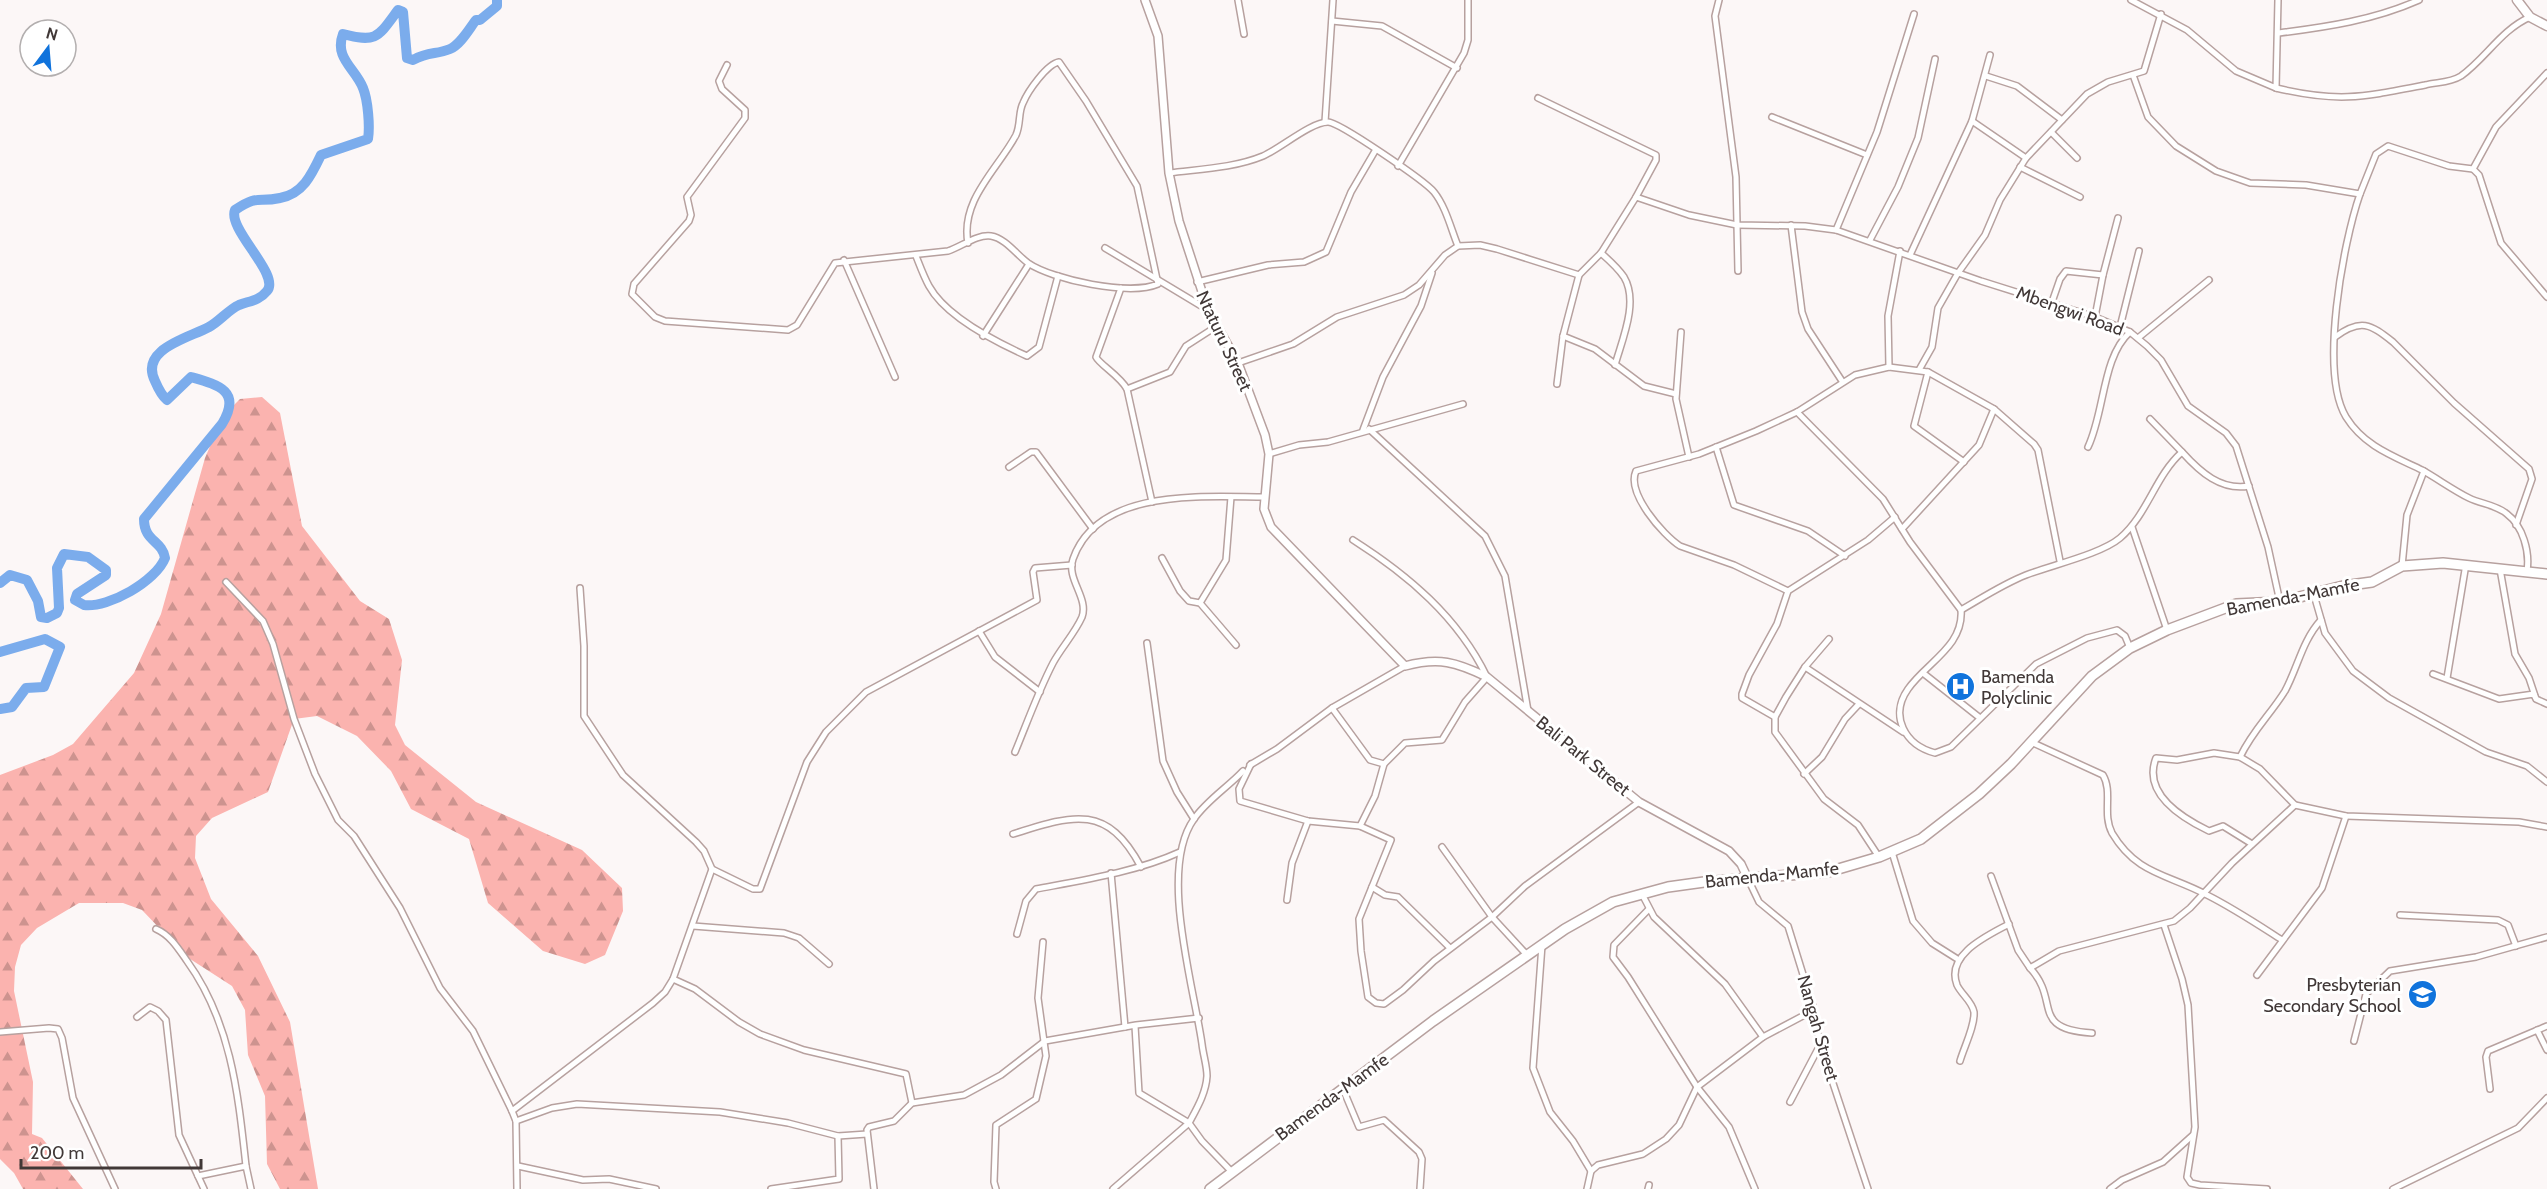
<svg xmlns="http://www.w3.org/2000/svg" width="2547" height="1189" font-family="Cabin,sans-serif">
	<defs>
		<pattern id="forest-firs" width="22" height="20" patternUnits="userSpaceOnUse" patternTransform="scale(1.5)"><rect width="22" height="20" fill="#fbb3af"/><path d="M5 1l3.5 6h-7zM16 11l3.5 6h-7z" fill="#cd938f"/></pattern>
	</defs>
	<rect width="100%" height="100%" fill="#fcf7f7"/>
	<path fill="url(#forest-firs)" d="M262,397l18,16 22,113 58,75 29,18 13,41 -7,65 10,20 71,57 106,48 40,38 1,23 -18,44 -20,9 -42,-13 -55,-48 -19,-64 -58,-30 -20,-38 -34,-35 -40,-20 -23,3 -26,73 -56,26 -16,18 -1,22 16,41 47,57 32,66 28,167h-38l-13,-25 -2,-68 -17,-41 -3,-45 -13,-24 -45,-29 -45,-47 -19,-7h-44l-42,25 -16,17 -6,22 -1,24 19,91 -1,52 10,4 41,51h-60l-9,-16 -14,-14v-384l53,-20 20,-11 61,-71 27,-59 44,-156 18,-42 17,-17z"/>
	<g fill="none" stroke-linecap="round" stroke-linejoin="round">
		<g stroke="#7bacec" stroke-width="10">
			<path d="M0,583l10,-8 17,5 11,21 3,16 6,1 10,-5 2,-5 -2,-40 7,-14 24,3 18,13v5l-29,19 -2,6 9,5c25,3 72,-24 81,-47 -3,-18 -21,-16 -21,-39l78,-95c20,-33 -3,-39 -31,-47l-24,23c-6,-5 -9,-12 -12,-19 -16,-32 34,-43 54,-54 11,-6 19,-17 30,-22 10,-4 20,-4 28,-14 14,-16 -40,-62 -32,-81 24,-16 22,-7 45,-12 23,-4 32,-24 41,-43l47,-16c2,-12 0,-39 -5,-51 -8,-20 -29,-30 -20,-54 34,9 35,3 55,-24l5,2 4,46 6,2c16,-9 23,-5 37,-11 11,-5 19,-20 26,-29h4l17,-14v-6"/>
			<path d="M0,652l45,-13 15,8 -16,40 -18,1 -14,19 -12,2"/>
		</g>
		<defs>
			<g id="minor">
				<path d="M1238,0l6,34"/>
				<path d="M1719,0l-4,16 21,161 2,94"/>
				<path d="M2131,0l56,30 49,41 40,17 2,-88"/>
				<path d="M1332,21l50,5 75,42"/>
				<path d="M2279,33c48,-6 95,-13 140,-33"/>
				<path d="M727,65l-8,16 3,8 23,21v8l-58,79 4,18 -2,6 -55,63 -2,10 23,23 10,4 123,9 9,-5 38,-62 113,-12c13,-4 29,-17 43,-15 14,2 26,19 37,27 25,17 102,33 130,21l-21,-98 -51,-85 -27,-39c-12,2 -31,29 -36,41 -5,10 -2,21 -7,32 -18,34 -56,65 -48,108"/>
				<path d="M2547,73l-51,54 -23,42 6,6 22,68 46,54"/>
				<path d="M2133,75l15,42 28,29 40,25 34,12 56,2 54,9 16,-40 12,-8 61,20 24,3"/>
				<path d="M1986,76l31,10 45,34"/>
				<path d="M2276,88c63,15 87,9 149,-3 12,-3 25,-2 36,-9 25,-18 40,-46 69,-59"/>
				<path d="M1538,98l118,57v5l-20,37"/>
				<path d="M1772,117l95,38"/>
				<path d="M1972,121l54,37"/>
				<path d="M1325,122l8,-122"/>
				<path d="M2051,132l26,26"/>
				<path d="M1398,166l66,-113 4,-13v-40"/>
				<path d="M2020,167l60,30"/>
				<path d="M1169,173c31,-4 65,-5 94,-17 18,-8 48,-34 65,-34 11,0 97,59 106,70 12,15 17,37 24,54"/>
				<path d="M2360,194c-17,49 -41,178 -14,223 18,29 47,39 76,53 16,9 31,20 47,28 12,6 28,7 38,16 16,12 23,38 20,57"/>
				<path d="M1791,225l11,87 6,17 34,52"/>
				<path d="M1836,230l41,-98 37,-118"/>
				<path d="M1870,240l28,-53 20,-49 17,-79"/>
				<path d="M1105,248l103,62"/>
				<path d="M1601,253c8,7 17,15 23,24 15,25 -2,63 -9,88"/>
				<path d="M1910,255l62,-134 18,-66"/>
				<path d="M916,256c4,10 8,21 13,30 17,31 67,56 98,70l12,-9 19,-71"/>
				<path d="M844,260l51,117"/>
				<path d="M1197,282l71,-17 36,-3 22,-10 25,-60 24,-41"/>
				<path d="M1121,288l-25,69c3,7 24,19 31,32l25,113"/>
				<path d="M2052,302l8,-23 6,-8 37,4"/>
				<path d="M2095,317l8,-42 15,-57"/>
				<path d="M2120,327l19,-76"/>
				<path d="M1681,332l-5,67 13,58"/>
				<path d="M983,336l46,-72"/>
				<path d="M1563,336l32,13 49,37 32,8"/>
				<path d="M2335,337c26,-19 35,-13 58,5l61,61 75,66 3,10 -16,46"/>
				<path d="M2138,338l71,-58"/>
				<path d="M1238,363l55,-19 44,-27 67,-22 15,-10 26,-30 13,-9 22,-1 17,4 82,26 22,-22 35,-56 53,18 48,10 68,1 31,4 145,51 114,36 35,15 17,14 14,14 27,46 38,27 10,13 32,101 12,55"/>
				<path d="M1889,367l-1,-51 12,-65"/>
				<path d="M1919,370l13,-23 6,-39 20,-35 27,-38 15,-35 26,-42 61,-64 21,-12 36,-11 17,-57"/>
				<path d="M1928,372l66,37 40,35 4,6 22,111"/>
				<path d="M1557,384l6,-48 16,-61"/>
				<path d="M1127,389l43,-17 16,-26 31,-20"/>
				<path d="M1797,412l86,87 27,43 51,68c3,36 -35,53 -53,79 -19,27 -3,56 27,64l16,-6 85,-83 51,-26 30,-8 8,6 5,12"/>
				<path d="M2150,419l32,33"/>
				<path d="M1369,429l116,107 20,40 23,135"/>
				<path d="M1363,430l20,-53 38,-71 11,-33"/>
				<path d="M1716,447l18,58 74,26 37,25"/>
				<path d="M2088,447c17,-36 14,-90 42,-115"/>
				<path d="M1269,454l30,-9 29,-3 135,-38"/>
				<path d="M1009,467l22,-15h5l57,77"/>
				<path d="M2132,527l35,103"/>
				<path d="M1902,529l77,-84 15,-36"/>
				<path d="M1162,558l18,33 9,10 11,2 36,42"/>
				<path d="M2402,566l5,-51 17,-44"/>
				<path d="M2500,569l15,85 14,24 7,21 11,5"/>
				<path d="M226,582l37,39 10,23 21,75 21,55 23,46 16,16 46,72 40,80 33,43 39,80 4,10 1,68"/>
				<path d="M580,588l4,58v70l39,59 73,67 8,9 8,18 -39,110 22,10 44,33 21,12 44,16 102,24 6,29"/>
				<path d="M1788,591l-54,-26 -54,-19c-17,-11 -54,-53 -44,-75l63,-17 57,-23 41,-19 58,-37 34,-8 39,5 -14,54 50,36"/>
				<path d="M2314,595l11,38 28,38 36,27 97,54 41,14 20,16"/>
				<path d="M1200,603l26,-43 5,-63"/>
				<path d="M1961,610c21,-12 42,-26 65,-35 26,-10 75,-21 94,-37 28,-24 35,-62 62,-86 18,20 39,39 67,34"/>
				<path d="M979,631l16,26 45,35"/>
				<path d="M1829,639l-24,28 -19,30 -11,20v15l49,67 34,26 21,32"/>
				<path d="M1147,643l16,118 14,31 17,27"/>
				<path d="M1805,667l98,65"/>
				<path d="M1923,673l57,45"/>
				<path d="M2433,674l66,25 35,-5 1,3"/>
				<path d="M2447,678l19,-114"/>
				<path d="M1332,708l38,52 14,4 21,-21 37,-3 23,-38 22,-25c-29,-60 -79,-102 -134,-137"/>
				<path d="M1775,717l-33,-19v-4l7,-19 28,-51 11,-33 80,-51 27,-23"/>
				<path d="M2031,742l72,33c10,17 -1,39 9,58 25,42 56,41 95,62 26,13 50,29 75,45"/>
				<path d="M1015,752c12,-29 23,-60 38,-89 8,-15 22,-30 29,-46 7,-19 -16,-38 -9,-58 25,-72 132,-62 192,-62"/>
				<path d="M2240,757c13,-27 30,-42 45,-66 13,-24 17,-50 36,-71"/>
				<path d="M1251,764l-12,25 1,12 68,20 52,5 31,14 -32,79 2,32 7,46 8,6 8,1 19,-14 31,-29 58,-44 33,-31 114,-84"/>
				<path d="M1250,765l27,-16 55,-41 73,-42"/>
				<path d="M1804,774l18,-17 23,-38 14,-15"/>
				<path d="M1360,826l15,-30 9,-32"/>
				<path d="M1013,834c60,-19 94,-31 128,33"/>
				<path d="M2252,844l-29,-18 -14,5c-27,-13 -67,-37 -53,-73l21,2 37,-7 26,4 20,12 35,36"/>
				<path d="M1442,847l50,70 35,38"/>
				<path d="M1892,852l21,69 19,22 27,17"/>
				<path d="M712,869l41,20h7l47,-127 19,-30 40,-40 171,-92 -4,-28 2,-4 37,-3"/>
				<path d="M1111,873l14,154"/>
				<path d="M1991,876l27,74 12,18"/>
				<path d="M1748,879l11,23 29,24 26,84 6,34 48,145"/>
				<path d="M1372,887l13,8 13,2 52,51"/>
				<path d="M1642,894l12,23 71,67 38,53"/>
				<path d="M1287,900l5,-37 16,-42"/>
				<path d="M1648,910l-34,35 -1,12 15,20 69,110 32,40 26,62"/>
				<path d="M2400,915l98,5 10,5 8,21"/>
				<path d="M2164,925l18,54 6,26 7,122 -8,50 4,6 9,2 67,4"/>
				<path d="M693,926l91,7 15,5 30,26"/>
				<path d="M156,929c14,6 22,19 31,32 44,61 51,132 59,205"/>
				<path d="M1017,934l9,-33 10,-12c48,-9 100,-17 144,-37"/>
				<path d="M1542,945l-9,123 17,44 23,29 18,30 -4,18"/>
				<path d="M2257,975l65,-87 24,-72"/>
				<path d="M137,1017l13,-10 8,4 8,9 13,115 19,41"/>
				<path d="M2537,1030l10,20"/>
				<path d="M0,1032l49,-4 9,1 4,9 11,60 42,91"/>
				<path d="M2092,1033c-63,-4 -31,-32 -62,-65l29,-17 115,-30 16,-13 42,-45 63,-58 51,11 173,6 28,5"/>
				<path d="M2354,1041l12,-47 24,-23 86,-14 71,-20"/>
				<path d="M1960,1061c4,-14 15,-35 14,-49 -2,-11 -13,-18 -17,-27 -12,-31 32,-50 52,-61"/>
				<path d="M1343,1089l16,38 25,-7 35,32 3,7 -2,30"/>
				<path d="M2490,1089l-4,-32 2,-6 59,-25"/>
				<path d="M1790,1102l30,-57"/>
				<path d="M512,1111l141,-108 12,-11 8,-13"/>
				<path d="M516,1121l36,-13 25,-4 143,8 68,11 50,13 29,-2"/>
				<path d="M518,1166l65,14 26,-1 47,10"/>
				<path d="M1231,1171l-29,-30 -13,-18c8,-15 17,-30 18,-47 0,-10 -4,-22 -5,-32 -8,-57 -44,-175 -8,-225 12,-18 34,-32 49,-48"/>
				<path d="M1591,1171l7,-6 45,-11 23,-15 13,-14 18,-38 66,-50 51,-27"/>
				<path d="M204,1189l-6,-13 48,-10 5,23"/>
				<path d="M771,1189l68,-10 -1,-43"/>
				<path d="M874,1189l-7,-59 2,-3 25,-6 18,-18 52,-8 37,-20 44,-34 91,-16 63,-7"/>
				<path d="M996,1189l-2,-7 2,-57 40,-26 10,-43 -8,-58 5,-56"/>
				<path d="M1113,1189l76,-66 -50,-30 -4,-67"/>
				<path d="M1648,1189l1,-4"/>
				<path d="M2110,1189l12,-9 41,-18 30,-27"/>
				<path d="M2393,1189l125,-61 29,-30"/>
			</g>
			<path id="tertiary" d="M1145,0l13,36 11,137 10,48 29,89 30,53 27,72 4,19 -5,55 7,18 134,139c34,-9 51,-4 82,11l152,125 90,49 12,13 7,15"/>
			<path id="primary" d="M2517,0l13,17 17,9"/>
			<path id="trunk" d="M1210,1189l223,-168 132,-92 48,-27 55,-15 36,-5 124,-10 51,-15 42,-18 58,-45 32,-30 81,-88 38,-28 37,-18 69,-26 44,-2 63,-16 29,-4 30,-16 41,-3 104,11"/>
		</defs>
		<use href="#minor" stroke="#b7a19f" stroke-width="8"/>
		<use href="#tertiary" stroke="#b7a19f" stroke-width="10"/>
		<use href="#primary" stroke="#b7a19f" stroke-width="11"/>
		<use href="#trunk" stroke="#b7a19f" stroke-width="12"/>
		<use href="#minor" stroke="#fff" stroke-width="5"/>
		<use href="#tertiary" stroke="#fff" stroke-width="7"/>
		<use href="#primary" stroke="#fff" stroke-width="8"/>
		<use href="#trunk" stroke="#fff" stroke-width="9"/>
	</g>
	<defs>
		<symbol id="hospital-disc" viewBox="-11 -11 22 22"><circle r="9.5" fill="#1073dc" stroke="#fff"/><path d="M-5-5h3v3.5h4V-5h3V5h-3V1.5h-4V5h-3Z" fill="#fff"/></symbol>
		<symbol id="school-disc" viewBox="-11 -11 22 22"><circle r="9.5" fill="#1073dc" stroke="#fff"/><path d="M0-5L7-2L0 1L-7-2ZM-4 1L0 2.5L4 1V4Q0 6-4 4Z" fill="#fff"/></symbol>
	</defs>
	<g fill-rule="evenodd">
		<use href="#hospital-disc" x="1944" y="670" width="33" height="33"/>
		<use href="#school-disc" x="2406" y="978" width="33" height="33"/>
	</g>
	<g text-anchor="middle" stroke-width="6" stroke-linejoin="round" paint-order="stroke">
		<g font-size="18" fill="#413837" stroke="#fff">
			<text transform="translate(2070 311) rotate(20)" y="6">Mbengwi Road</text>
			<text transform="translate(1224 341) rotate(65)" y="6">Ntaturu Street</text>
			<text transform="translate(2293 597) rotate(-11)" y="6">Bamenda-Mamfe</text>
			<text transform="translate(1583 756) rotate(39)" y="6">Bali Park Street</text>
			<text transform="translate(1772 875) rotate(-6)" y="6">Bamenda-Mamfe</text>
			<text transform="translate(1818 1028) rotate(74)" y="6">Nangah Street</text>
			<text transform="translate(1332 1097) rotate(-36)" y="6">Bamenda-Mamfe</text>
		</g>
		<g font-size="18" fill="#413837" stroke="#fff" text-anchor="start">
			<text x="1981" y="683">Bamenda<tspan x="1981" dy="21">Polyclinic</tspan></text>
			<text x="2401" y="991" text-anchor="end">Presbyterian<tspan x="2401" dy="21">Secondary School</tspan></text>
		</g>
	</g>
	<g transform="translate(48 48) rotate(16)"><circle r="28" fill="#ffffff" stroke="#b3afaf" stroke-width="1.5"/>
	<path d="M0-4.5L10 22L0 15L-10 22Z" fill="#1073dc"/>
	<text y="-9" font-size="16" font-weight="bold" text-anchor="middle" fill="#413837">N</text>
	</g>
	<path d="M21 1159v9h180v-9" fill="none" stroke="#413837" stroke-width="3"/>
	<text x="30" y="1159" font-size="18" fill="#413837" stroke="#ffffff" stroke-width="4.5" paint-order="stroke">200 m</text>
</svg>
